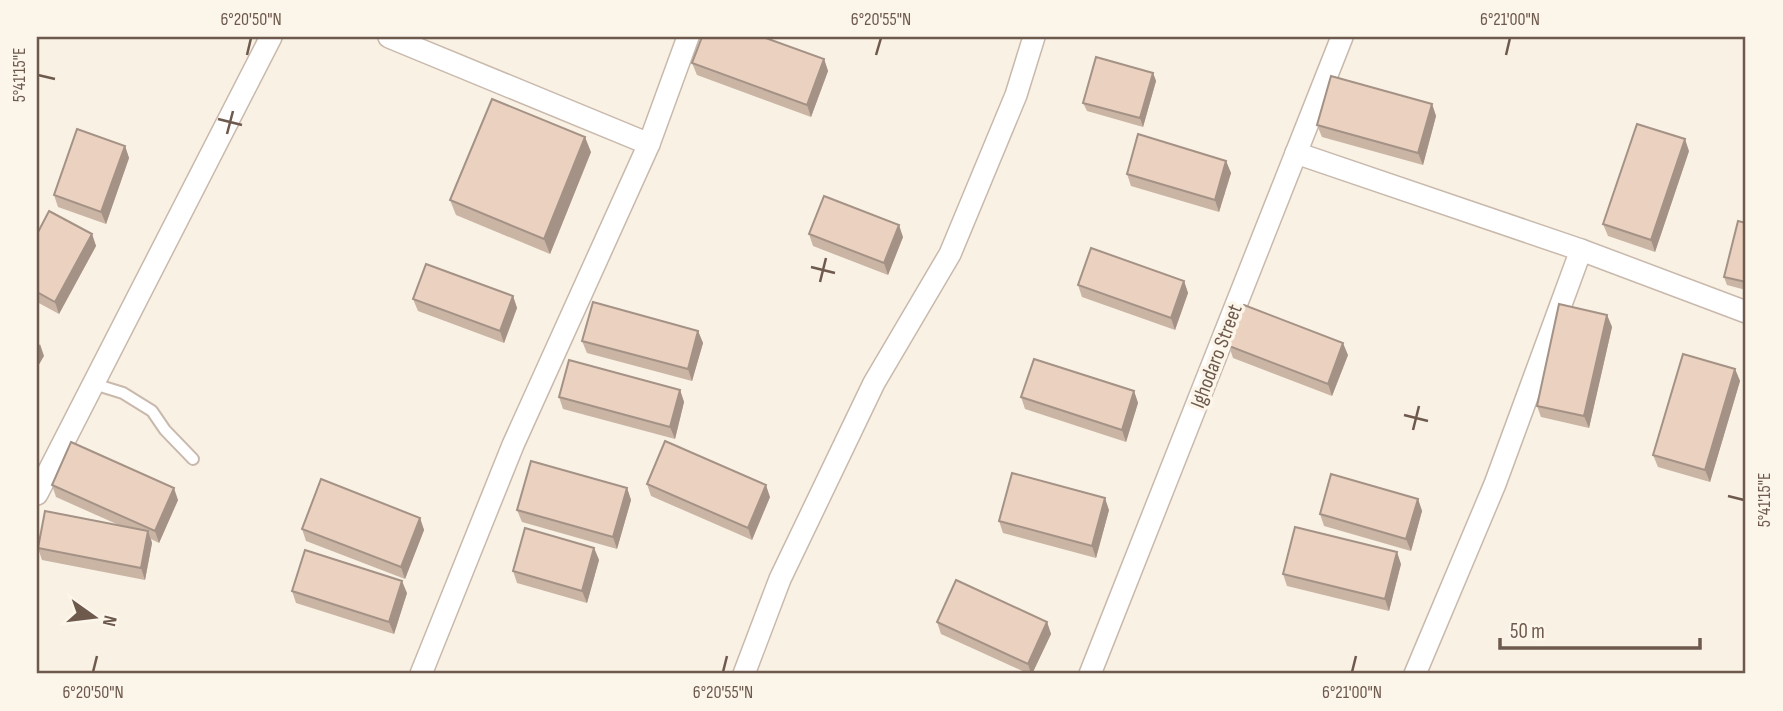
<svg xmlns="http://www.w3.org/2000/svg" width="1783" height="711" font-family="'Sofia Sans Condensed',sans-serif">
	<rect width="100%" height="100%" fill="#f9f1e4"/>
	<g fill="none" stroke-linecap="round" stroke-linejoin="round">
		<defs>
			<path id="service" d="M94,384l29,9 29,18 13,19 28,29"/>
			<g id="minor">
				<path d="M389,37l260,107"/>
				<path d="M1296,153l285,97 165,62"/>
				<path d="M37,494l234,-457"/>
				<path d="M421,674l92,-229 136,-301 39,-107"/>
				<path d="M744,674l36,-95 94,-196 76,-129 66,-159 18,-58"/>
				<path d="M1090,674l252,-637"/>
				<path d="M1415,674l80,-190 86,-234"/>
			</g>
		</defs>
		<use href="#service" stroke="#c8b9ac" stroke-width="14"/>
		<use href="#minor" stroke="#c8b9ac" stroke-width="24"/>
		<use href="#service" stroke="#fff" stroke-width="10"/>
		<use href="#minor" stroke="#fff" stroke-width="21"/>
	</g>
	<g fill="#cab4a4">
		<path d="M824,59l4,12 -17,46 -114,-42 -5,-12z"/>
		<path d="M1153,73l3,8 -13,46 -56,-16 -4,-8z"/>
		<path d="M1432,104l4,12 -13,49 -101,-28 -5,-12z"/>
		<path d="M125,146l4,12 -23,66 -48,-17 -4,-12z"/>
		<path d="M1689,151l-34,101 -47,-16 -5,-12z"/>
		<path d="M591,152l-41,102 -94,-39 -6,-15z"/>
		<path d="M1226,161l5,12 -12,39 -88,-26 -4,-12z"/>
		<path d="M1746,223v67l-19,-5 -3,-8z"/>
		<path d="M37,234h55l4,12 -37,68 -22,-12z"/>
		<path d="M809,234l94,3 -15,38 -75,-29z"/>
		<path d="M1184,281l4,12 -13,37 -93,-33 -4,-12z"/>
		<path d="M513,296l4,12 -13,35 -86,-32 -5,-12z"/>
		<path d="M1607,315l5,12 -23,101 -48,-11 -4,-11z"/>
		<path d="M698,331l5,12 -11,38 -105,-28 -5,-12z"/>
		<path d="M1229,346l119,9 -16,41 -99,-38z"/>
		<path d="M1735,369l5,12 -30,101 -52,-15 -5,-12z"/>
		<path d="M680,390l4,12 -9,37 -112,-30 -4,-12z"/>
		<path d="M1134,391l4,12 -12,39 -101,-33 -4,-12z"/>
		<path d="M647,484l123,13 -18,43 -101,-44z"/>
		<path d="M52,485l126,15 -19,43 -8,-4 1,4 -7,37 -103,-20 -4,-12 83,-22 -65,-29z"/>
		<path d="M627,488l4,12 -14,49 -95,-27 -5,-12z"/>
		<path d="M1418,499l4,12 -11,40 -87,-25 -4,-12z"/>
		<path d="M1109,510l-13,48 -93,-25 -4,-12z"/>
		<path d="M420,518l4,12 -19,49 -99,-38 -4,-12z"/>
		<path d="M594,548l5,12 -12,43 -70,-20 -4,-12z"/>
		<path d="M1401,564l-12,47 -102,-25 -4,-12z"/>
		<path d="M292,591l115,2 -13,41 -98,-31z"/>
		<path d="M937,622h110l4,12 -19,40h-3l-88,-40z"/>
	</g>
	<g fill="#a49286">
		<path d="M824,59l4,12 -17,46 -4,-12z"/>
		<path d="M1153,73l3,8 -13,46 -3,-9z"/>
		<path d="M1432,104l4,12 -13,49 -5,-12z"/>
		<path d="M585,137l6,15 -41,102 -6,-15z"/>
		<path d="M1685,139l4,12 -34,101 -4,-12z"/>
		<path d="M125,146l4,12 -23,66 -5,-12z"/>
		<path d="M1226,161l5,12 -12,39 -4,-12z"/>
		<path d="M899,225l4,12 -15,38 -4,-12z"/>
		<path d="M92,234l4,12 -37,68 -4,-12z"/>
		<path d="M1184,281l4,12 -13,37 -4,-12z"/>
		<path d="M513,296l4,12 -13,35 -4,-12z"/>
		<path d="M1607,315l5,12 -23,101 -5,-12z"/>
		<path d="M698,331l5,12 -11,38 -4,-12z"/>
		<path d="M1343,343l5,12 -16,41 -4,-12z"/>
		<path d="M40,344l4,12 -7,12v-19z"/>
		<path d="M1735,369l5,12 -30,101 -5,-12z"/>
		<path d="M680,390l4,12 -9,37 -5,-12z"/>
		<path d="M1134,391l4,12 -12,39 -4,-12z"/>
		<path d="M766,485l4,12 -18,43 -4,-12z"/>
		<path d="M174,488l4,12 -19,43 -4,-12z"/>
		<path d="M627,488l4,12 -14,49 -4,-12z"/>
		<path d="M1105,498l4,12 -13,48 -4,-12z"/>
		<path d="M1418,499l4,12 -11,40 -5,-12z"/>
		<path d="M420,518l4,12 -19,49 -4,-12z"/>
		<path d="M148,531l4,12 -7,37 -4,-12z"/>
		<path d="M594,548l5,12 -12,43 -5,-12z"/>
		<path d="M1397,552l4,12 -12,47 -4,-12z"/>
		<path d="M402,581l5,12 -13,41 -5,-12z"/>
		<path d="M1047,622l4,12 -19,40h-1l-3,-10z"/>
	</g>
	<g fill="#ebd1bf" stroke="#a49286" stroke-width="2">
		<path d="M702,37h61l61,22 -17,46 -115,-42z"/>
		<path d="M1096,57l57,16 -13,45 -57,-15z"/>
		<path d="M1331,76l101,28 -14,49 -101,-28z"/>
		<path d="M492,99l93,38 -41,102 -94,-39z"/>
		<path d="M1637,124l48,15 -34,101 -48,-16z"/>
		<path d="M77,129l48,17 -24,66 -47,-17z"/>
		<path d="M1138,134l88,27 -11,39 -88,-26z"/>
		<path d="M824,196l75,29 -15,38 -75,-29z"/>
		<path d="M49,211l43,23 -37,68 -18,-10v-58z"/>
		<path d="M1738,221l8,2v59l-22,-5z"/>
		<path d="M1091,248l93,33 -13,37 -93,-33z"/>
		<path d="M426,264l87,32 -13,35 -87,-32z"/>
		<path d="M593,302l105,29 -10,38 -106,-28z"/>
		<path d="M1559,304l48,11 -23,101 -47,-10z"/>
		<path d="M1244,305l99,38 -15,41 -99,-38z"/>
		<path d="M1683,354l52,15 -30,101 -52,-15z"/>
		<path d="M1034,359l100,32 -12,39 -101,-33z"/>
		<path d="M569,360l111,30 -10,37 -111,-30z"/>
		<path d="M665,441l101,44 -18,43 -101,-44z"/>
		<path d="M71,442l103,46 -19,43 -103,-46z"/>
		<path d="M531,461l96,27 -14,49 -96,-27z"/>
		<path d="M1012,473l93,25 -13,48 -93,-25z"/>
		<path d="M1331,474l87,25 -12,40 -86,-25z"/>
		<path d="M321,479l99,39 -19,49 -99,-38z"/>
		<path d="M45,511l103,20 -7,37 -103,-20z"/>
		<path d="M1295,527l102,25 -12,47 -102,-25z"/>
		<path d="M525,528l69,20 -12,43 -69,-20z"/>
		<path d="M305,550l97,31 -13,41 -97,-31z"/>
		<path d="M956,580l91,42 -19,42 -91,-42z"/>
	</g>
	<path fill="none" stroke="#6e594d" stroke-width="2.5" d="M247,55l4,-17M876,55l5,-17M1506,55l4,-17M38,75l17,4M218,119l24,6M227,134l6,-23M811,267l24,6M820,282l6,-24M1404,415l24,6M1413,430l6,-24M1728,496l16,4M93,672l4,-16M723,672l4,-16M1352,672l4,-16"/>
	<g text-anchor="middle" stroke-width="7" stroke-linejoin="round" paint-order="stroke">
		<g font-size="21" fill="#6e594d" stroke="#fcf5ea">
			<text transform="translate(1216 356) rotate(-69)" y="7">Ighodaro Street</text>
		</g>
	</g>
	<rect width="1783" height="711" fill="none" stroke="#fcf5ea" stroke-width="77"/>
	<g transform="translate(94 617) rotate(104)" stroke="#fcf5ea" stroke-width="5" paint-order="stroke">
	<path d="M0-5L12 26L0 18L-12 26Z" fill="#6e594d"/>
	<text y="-10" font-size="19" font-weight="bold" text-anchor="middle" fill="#6e594d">N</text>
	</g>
	<path d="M1500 638v10h200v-10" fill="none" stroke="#6e594d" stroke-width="3.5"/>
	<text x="1510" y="638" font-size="21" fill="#6e594d" stroke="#fcf5ea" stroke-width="5" paint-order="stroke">50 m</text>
	<rect x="38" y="38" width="1706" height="634" fill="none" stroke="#6e594d" stroke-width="2.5"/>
	<g font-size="18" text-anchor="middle" fill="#6e594d">
		<text x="251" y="25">6°20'50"N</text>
		<text x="881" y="25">6°20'55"N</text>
		<text x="1510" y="25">6°21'00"N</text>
		<text transform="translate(19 75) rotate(-90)" y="6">5°41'15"E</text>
		<text transform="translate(1764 500) rotate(-90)" y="6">5°41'15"E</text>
		<text x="93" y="698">6°20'50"N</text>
		<text x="723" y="698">6°20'55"N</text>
		<text x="1352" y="698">6°21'00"N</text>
	</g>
</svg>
